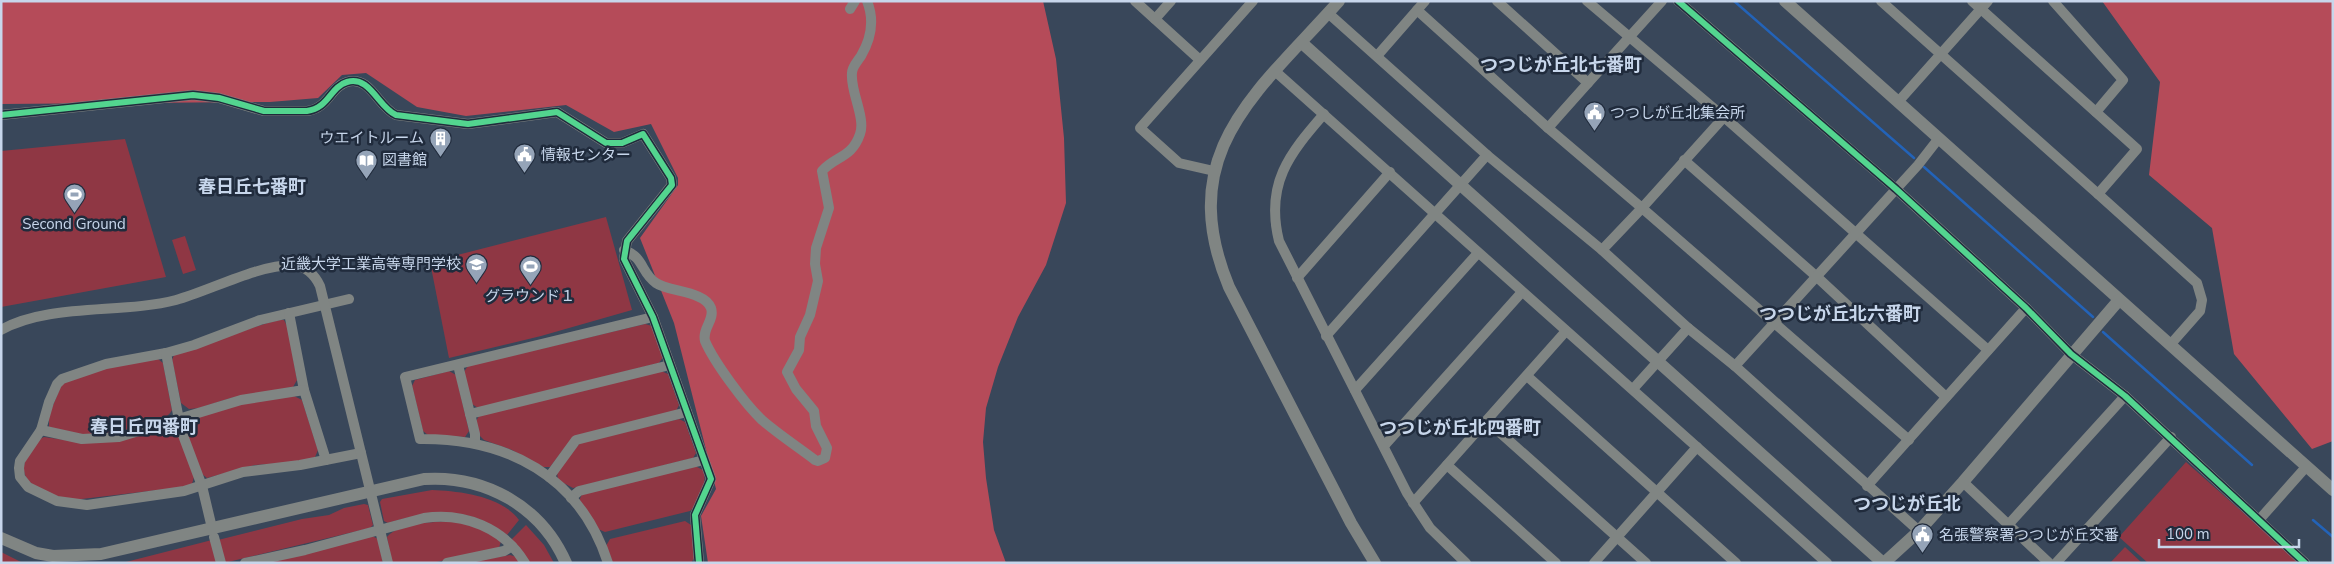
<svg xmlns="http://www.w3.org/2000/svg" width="2334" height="564" font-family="'Nunito Sans','Noto Sans JP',sans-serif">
	<rect width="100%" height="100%" fill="#39475a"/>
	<g fill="#8f3744">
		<path d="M125,139l41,138 -165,30v-156z"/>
		<path d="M606,217l26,93 -91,26 -92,22 -19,-96z"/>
		<path d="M185,236l11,34 -13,4 -11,-34z"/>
		<path d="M280,320h4l4,8 9,52 -4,7 -62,11 -32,10 -10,1 -8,-6 -9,-43 2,-5c36,-10 70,-27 106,-35z"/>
		<path d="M645,324l7,2 11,31 -4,6 -181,45 -6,-4 -9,-31 5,-7z"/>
		<path d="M158,359l5,4 9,47c-8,18 -73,26 -92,24 -10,-2 -21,-5 -31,-7v-12l12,-29 7,-6 38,-12z"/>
		<path d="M449,371l7,4 13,56 -4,6 -37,-2 -5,-4 -11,-45 3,-6z"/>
		<path d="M661,371l7,3 11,31 -3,6 -106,30 -20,26h-7l-31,-17 -28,-10 -4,-4 -4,-15 3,-5z"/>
		<path d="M294,396l8,4 16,50 -3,7 -15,5 -45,3 -48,13 -5,-4 -16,-42 1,-6 5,-7 54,-16z"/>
		<path d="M679,419l6,3 11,31 -3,5 -120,30 -15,-8 -1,-8 23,-29z"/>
		<path d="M169,427l8,4 17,46 -2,7 -8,3 -111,13c-16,-3 -52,-12 -49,-34 1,-9 11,-19 16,-27l4,-2 35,5z"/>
		<path d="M2186,462l114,101h-152l-29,-26z"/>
		<path d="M695,466l8,4c5,12 -3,33 -13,41l-85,21 -7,-3 -19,-28 3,-7z"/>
		<path d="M432,490c27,1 70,6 87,30l-12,15c-41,-30 -73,-25 -119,-12l-4,-2 -4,-19 2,-3z"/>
		<path d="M364,504l4,1 5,20 -3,3 -146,35 -6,-23 84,-21 27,-4 15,-7z"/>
		<path d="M454,521l27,8 20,12 -2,7 -67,15h-40l-5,-26c13,-15 48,-15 67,-16z"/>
		<path d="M685,521l6,4 4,32 -4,6h-78l-7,-17 4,-7z"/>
		<path d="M526,525l18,20 10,18h-24l-19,-23z"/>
		<path d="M372,536l6,3 5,24h-121z"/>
		<path d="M212,540l6,23h-96z"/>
		<path d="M2125,547l17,16h-32z"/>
		<path d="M1,552l22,11h-22z"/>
		<path d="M510,555l7,2 4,6h-58z"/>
	</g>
	<g fill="#b54b59">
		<path d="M1,1h1042l13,58 8,79 2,65 -20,62 -28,52 -20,50 -12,41 -3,34 3,36 8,52 12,33h-298l-7,-47 15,-27 -42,-166 -34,-85 38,-53v-7l-27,-54 -37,8 -48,-27 -100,11 -49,-9 -51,-34 -24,2 -24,23 -48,4 -269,2z"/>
		<path d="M2102,1h231v440l-21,8 -78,-95 -22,-126 -63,-53 11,-93z"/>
	</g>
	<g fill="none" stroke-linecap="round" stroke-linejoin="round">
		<g stroke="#2363b8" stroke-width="2.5">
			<path d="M1734,1l180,157"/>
			<path d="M1924,167l169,150"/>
			<path d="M2103,332l149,133"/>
			<path d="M2313,520l20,17"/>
		</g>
		<g stroke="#808583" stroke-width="10">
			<path d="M1135,1l65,59"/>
			<path d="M1497,1l91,82"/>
			<path d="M1587,1l137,116 -82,91 -94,-80c38,-43 76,-85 114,-127"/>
			<path d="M1678,1l218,188 130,119 45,46 54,42 180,167"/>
			<path d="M1881,1l217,193"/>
			<path d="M1972,1l165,148 -39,45 99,89 5,17 -2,11 -30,34"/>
			<path d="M2053,1l70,79 -27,32"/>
			<path d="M850,9l5,-8"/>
			<path d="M1417,10l131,118"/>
			<path d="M1328,13l159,142 115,95 86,78 47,38 184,165"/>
			<path d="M1155,19l16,-18"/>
			<path d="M1377,56l48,-55"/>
			<path d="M1276,72l551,491"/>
			<path d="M1898,102l90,-101"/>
			<path d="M1324,114c-35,40 -59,70 -45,127l128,252 23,35 36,35"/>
			<path d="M1,115l192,-20 26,3 45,13h43c22,-3 23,-24 40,-29 23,-7 31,25 49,33l72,9 89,-12 49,31h16l21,-9 28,44 1,7 -45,56 -3,18 29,58 58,162 -16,36 4,48"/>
			<path d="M1724,117l264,233"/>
			<path d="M1684,160l133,117 129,120"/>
			<path d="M1214,171l-35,-8 -39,-35 113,-127"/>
			<path d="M624,250c20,7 17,23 32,33 13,9 49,8 55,25 4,12 -9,20 -6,33 9,21 40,63 57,79 16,14 36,27 53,40l3,1 7,-3 2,-10 -11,-22 -2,-15 -18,-22 -9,-17 12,-22 1,-13 10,-22 8,-34 -3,-17 1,-16 13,-40 -7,-37c13,-15 30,-13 38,-37 6,-16 -10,-43 -8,-61 0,-6 5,-11 9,-17 10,-17 14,-35 6,-55"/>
			<path d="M1602,250l40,-42 267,232"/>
			<path d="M1297,278l93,-106"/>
			<path d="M349,299l-89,21 -66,25 -28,8 -60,11 -44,15 -5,5 -8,18 -8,28 -21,31 -1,7 1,9 8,10 29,14 30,4 97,-14 59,-19 57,-7 61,-12"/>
			<path d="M289,313l15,77 22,70"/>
			<path d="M1,330c47,-27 122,-16 175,-30 33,-9 82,-35 116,-35 13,0 23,10 28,21l68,277"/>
			<path d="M1326,336l161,-181"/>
			<path d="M166,353l15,77 21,56 10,42"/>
			<path d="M458,365l17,69v9"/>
			<path d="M1735,366l183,-201 21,-27"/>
			<path d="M1527,376l209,187"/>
			<path d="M1633,389l55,-61"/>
			<path d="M1355,390l123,-137"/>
			<path d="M470,414l200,-49"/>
			<path d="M1487,421l159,142"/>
			<path d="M41,430l41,9 37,-2 122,-37 63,-10"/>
			<path d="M1384,446l138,-154"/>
			<path d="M1447,465l109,98"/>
			<path d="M549,477l27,-37 111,-28"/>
			<path d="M1963,482l86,81"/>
			<path d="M1867,486l159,-178"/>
			<path d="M571,498l8,-7 125,-31"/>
			<path d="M1413,503l153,-172"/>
			<path d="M2259,520l47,-53"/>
			<path d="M2008,525l117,-129"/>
			<path d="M214,537l7,26"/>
			<path d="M245,563l60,-13 119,-32c40,-6 80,10 101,45"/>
			<path d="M447,563l57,-12 8,-5"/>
			<path d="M608,563c-28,-87 -101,-125 -188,-124l-15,-62 248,-60"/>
			<path d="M1594,563l103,-116"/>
			<path d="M2056,563l115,-126"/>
		</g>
		<g stroke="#808583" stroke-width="12">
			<path d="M1339,1c-82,92 -166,151 -110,286l122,236 24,40"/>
			<path d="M1785,1l548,489"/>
			<path d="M1302,43l581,520"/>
			<path d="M1,538l35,15 17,3 48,-2 323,-75c61,-4 117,27 142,84"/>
			<path d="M1884,563l35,-32 44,-49 156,-182"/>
		</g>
		<defs>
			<g id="cycleway">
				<path d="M1678,1l218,188 130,119 45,46 54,42 180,167"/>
				<path d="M1,115l192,-20 26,3 45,13h43c22,-3 23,-24 40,-29 23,-7 31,25 49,33l72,9 89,-12 49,31h16l21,-9 28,44 1,7 -45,56 -3,18 29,58 58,162 -16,36 4,48"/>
			</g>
		</defs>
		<use href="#cycleway" stroke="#202b3c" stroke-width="9"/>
		<use href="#cycleway" stroke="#53d58f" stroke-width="6"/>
	</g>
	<defs>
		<symbol id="civic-pin" viewBox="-11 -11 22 30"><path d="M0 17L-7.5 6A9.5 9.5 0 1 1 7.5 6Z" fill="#95a4b8" stroke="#202b3c"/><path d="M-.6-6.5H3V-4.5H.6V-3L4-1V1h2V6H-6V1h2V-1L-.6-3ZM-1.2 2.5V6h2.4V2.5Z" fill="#fff"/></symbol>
		<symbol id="building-pin" viewBox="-11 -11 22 30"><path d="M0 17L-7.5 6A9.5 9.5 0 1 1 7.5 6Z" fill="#95a4b8" stroke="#202b3c"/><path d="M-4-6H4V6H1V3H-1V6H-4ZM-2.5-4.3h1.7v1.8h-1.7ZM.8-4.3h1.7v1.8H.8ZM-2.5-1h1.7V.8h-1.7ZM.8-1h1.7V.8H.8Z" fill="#fff"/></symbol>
		<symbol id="library-pin" viewBox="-11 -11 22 30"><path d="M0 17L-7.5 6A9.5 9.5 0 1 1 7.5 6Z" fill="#95a4b8" stroke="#202b3c"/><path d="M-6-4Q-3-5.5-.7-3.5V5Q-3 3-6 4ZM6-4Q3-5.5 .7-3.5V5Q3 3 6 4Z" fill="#fff"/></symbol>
		<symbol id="stadium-pin" viewBox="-11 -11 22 30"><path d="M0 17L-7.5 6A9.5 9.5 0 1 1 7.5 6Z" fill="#95a4b8" stroke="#202b3c"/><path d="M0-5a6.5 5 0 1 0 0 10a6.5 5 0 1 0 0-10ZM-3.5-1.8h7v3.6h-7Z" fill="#fff"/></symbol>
		<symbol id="university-pin" viewBox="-11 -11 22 30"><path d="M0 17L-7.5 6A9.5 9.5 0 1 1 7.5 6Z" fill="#95a4b8" stroke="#202b3c"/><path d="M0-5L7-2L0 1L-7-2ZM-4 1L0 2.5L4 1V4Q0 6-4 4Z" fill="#fff"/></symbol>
	</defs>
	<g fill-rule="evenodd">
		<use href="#civic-pin" x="1582" y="100" width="25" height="34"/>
		<use href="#building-pin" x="428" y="126" width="25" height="34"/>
		<use href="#civic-pin" x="512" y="142" width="25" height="34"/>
		<use href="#library-pin" x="354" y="148" width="25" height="34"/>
		<use href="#stadium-pin" x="62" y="182" width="25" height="34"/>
		<use href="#university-pin" x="464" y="252" width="25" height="34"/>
		<use href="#stadium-pin" x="518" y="254" width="25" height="34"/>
		<use href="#civic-pin" x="1910" y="522" width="25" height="34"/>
	</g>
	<g text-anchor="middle" stroke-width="5" stroke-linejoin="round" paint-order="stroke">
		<g font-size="15" fill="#c7d6eb" stroke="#202b3c" text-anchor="start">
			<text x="1610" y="118">つつしが丘北集会所</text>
			<text x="424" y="143" text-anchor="end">ウエイトルーム</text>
			<text x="541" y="160">情報センター</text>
			<text x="382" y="165">図書館</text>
			<text x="74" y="229" text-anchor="middle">Second Ground</text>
			<text x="461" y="269" text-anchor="end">近畿大学工業高等専門学校</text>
			<text x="530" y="301" text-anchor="middle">グラウンド１</text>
			<text x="1939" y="540">名張警察署つつじが丘交番</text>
		</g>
		<g font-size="18" font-weight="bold" fill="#c7d6eb" stroke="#202b3c">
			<text x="1561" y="71">つつじが丘北七番町</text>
			<text x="252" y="193">春日丘七番町</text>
			<text x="1840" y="320">つつじが丘北六番町</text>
			<text x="144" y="433">春日丘四番町</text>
			<text x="1460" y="434">つつじが丘北四番町</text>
			<text x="1907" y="510">つつじが丘北</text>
		</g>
	</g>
	<rect width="2334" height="564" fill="none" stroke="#c7d6eb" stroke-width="5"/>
	<path d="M2159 539v8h140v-8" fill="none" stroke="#c7d6eb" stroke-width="2.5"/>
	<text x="2166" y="539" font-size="15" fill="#c7d6eb" stroke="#202b3c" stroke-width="4" paint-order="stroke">100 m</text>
</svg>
